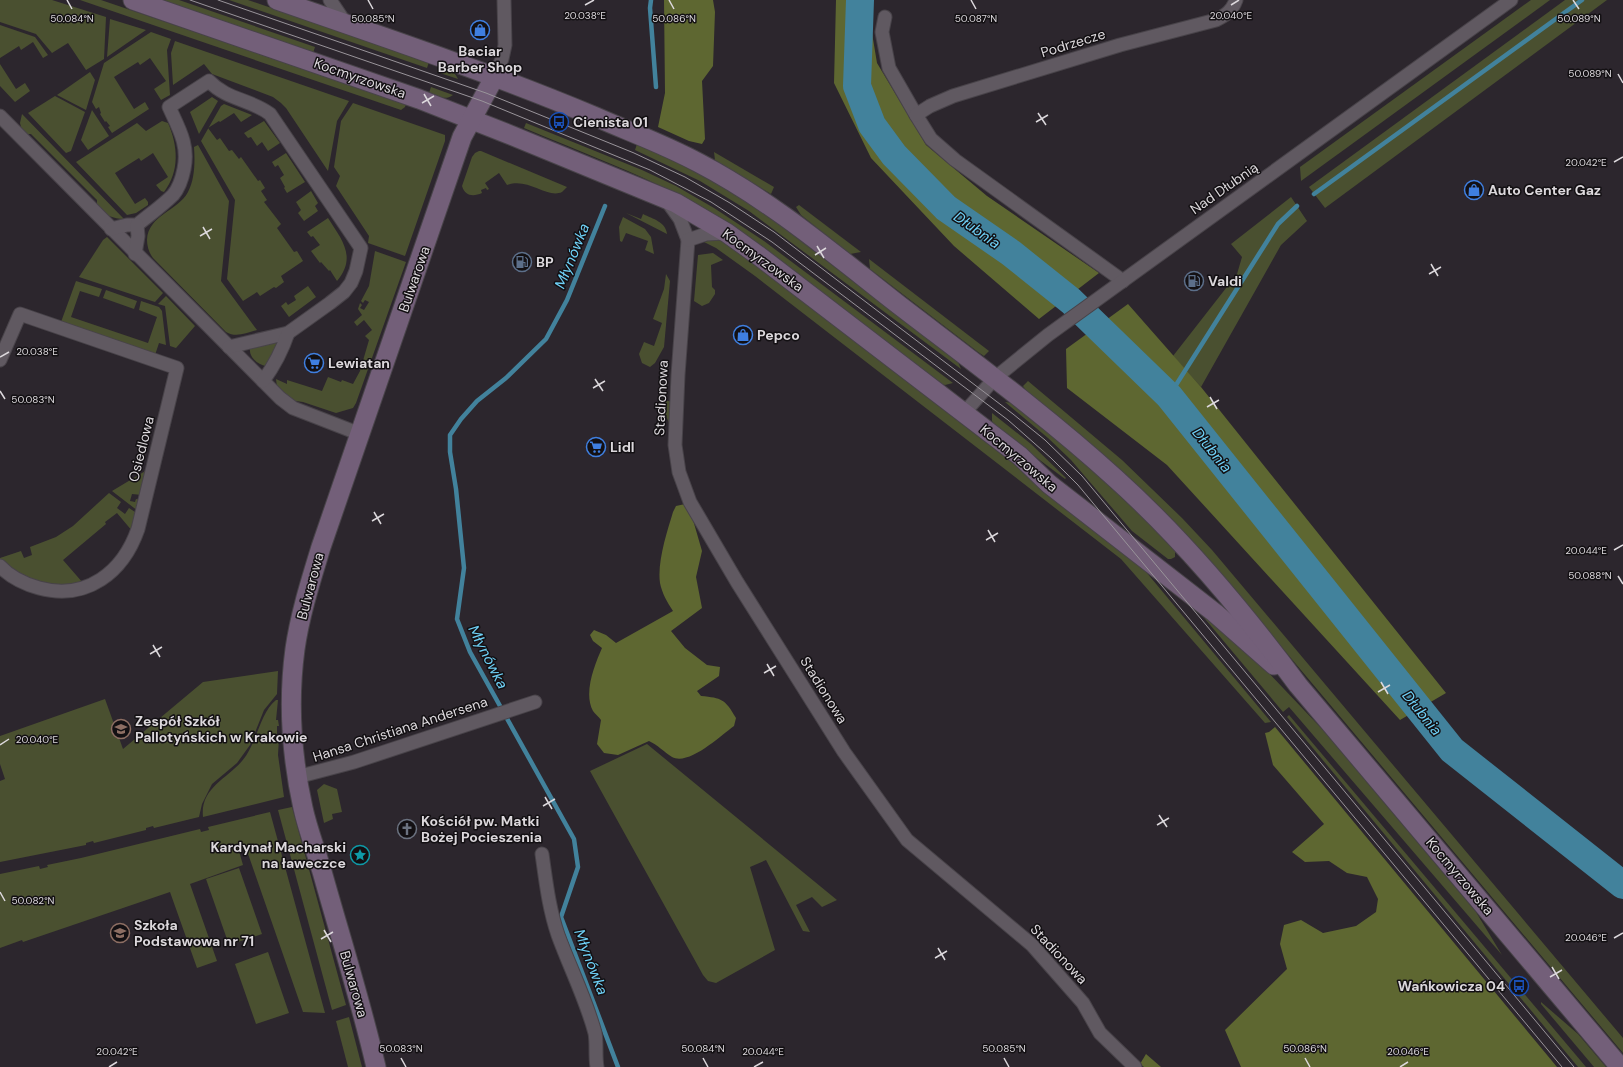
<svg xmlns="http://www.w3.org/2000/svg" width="1623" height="1067" font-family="'DM Sans',sans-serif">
	<rect width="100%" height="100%" fill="#2c262d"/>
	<g fill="#4a5030">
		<path d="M0,0h52l54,17 -2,42 -18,11 -18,-27 -16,10 -16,-19 -36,-12z"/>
		<path d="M80,0h21l305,104 -1,3 -4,3z"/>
		<path d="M160,0h19l136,47 -2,6z"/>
		<path d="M229,0h19l181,62 -2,6z"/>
		<path d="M1531,0h19l-249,181 -1,-14z"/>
		<path d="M1565,0h42l-282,208 -16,-21z"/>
		<path d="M110,19l36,11 -39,27z"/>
		<path d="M0,25l35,12 13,18 -5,3 -10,-16 -12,8 -2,-4 -19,12z"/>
		<path d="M151,32l20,7 -4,11 3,45 -9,5 -7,-11 12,-8 -16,-23 -10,7 -2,-3 -24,15 20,32 11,-7 4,7 -37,24 -4,-6 2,-1 -4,-5 -1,1 -5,-8 1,-1 -2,-6 -3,2 -4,-7 12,-39z"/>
		<path d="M175,41l174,60 -12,20 -9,50 -42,-63 -5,-5 -8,-6 -61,-23 -8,-10 -31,21 -2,-32z"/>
		<path d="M0,64l16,25 9,-6 5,8 -15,11 -15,-16z"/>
		<path d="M439,66c9,3 15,4 19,13l-21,-7z"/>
		<path d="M90,72l5,8 -9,30 -29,-15z"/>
		<path d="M431,87l22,8c-8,6 -15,1 -24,-2z"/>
		<path d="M55,96l30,16 -14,39 -5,2 -38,-40z"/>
		<path d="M212,97l6,4 -19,33 -9,-22z"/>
		<path d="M353,103l92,32v6l-40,115 -37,-13 1,-7 -33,-50 4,-10 -6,-9 7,-46z"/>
		<path d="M224,104l28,11 -11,7 -7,-9 -14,9 -1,-1 -11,7 9,12 3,-2 9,13 3,-1 7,9 2,-2 17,24 2,-1 5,8 -4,3 6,9 -3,2 17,22 -4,4 17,24 3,-1 6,10 -22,15 3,6 -8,6 -2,-1 -14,9 -3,-4 -14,9 -16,-22 8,-79 -34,-59 20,-35z"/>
		<path d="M92,110l17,26 -21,14 -7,-10z"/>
		<path d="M22,114l102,105c-11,0 -18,-4 -27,-11v-8l-66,-66h-8l-3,-11z"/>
		<path d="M162,121l6,2c10,23 12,48 -4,69l-3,-1 -5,-6 12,-8 -15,-24 -12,8 -2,-3 -24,15 20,31 10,-6 3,4v3l-12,8 -9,2 -51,-53 61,-39 9,8z"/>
		<path d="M264,121l16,22 -12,8 -6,-9 -5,4 -6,-9 -3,1 -4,-5z"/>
		<path d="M526,123l116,47 34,16 38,22 50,33 189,142 -8,2 -7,-2 -178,-138c-24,-16 -49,-32 -74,-46 -52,-28 -108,-48 -162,-71z"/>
		<path d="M637,144l35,15 39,20 52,33 195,150 3,7 -212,-158 -49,-30 -65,-31z"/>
		<path d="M198,145l31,56 -8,80 36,49c-11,3 -21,8 -31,2l-73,-74c-4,-5 -6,-12 -6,-18 1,-25 31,-29 41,-48 7,-13 7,-31 6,-45z"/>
		<path d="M479,151h2l86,36 -5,5c-15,7 -34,-15 -55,-7l-8,-12 -14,10 4,6 -2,1 -1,-2 -5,2 1,3c-9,4 -17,3 -20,-7l10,-29 3,-4z"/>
		<path d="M714,152l60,35 -3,7 -56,-34z"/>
		<path d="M286,153l19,29 -18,11 -3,-5 1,-1 -5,-9 4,-3 -6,-10 -3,2 -3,-5z"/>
		<path d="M311,191l7,12 -3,3 3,5 -14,10 -6,-8 3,-3 -5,-8z"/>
		<path d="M1291,197l16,24 -26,24 -80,142 -28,-31 64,-82 5,-17 -11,-13z"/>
		<path d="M799,205l62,47 -11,2 -49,-39 -5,-8z"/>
		<path d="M626,213l15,6 2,-5c10,5 23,8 24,20z"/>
		<path d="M623,217l22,12 6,8 3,17 -9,-4 3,-9 -22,-8 -4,9 -2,-1 -1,-14z"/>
		<path d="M328,218c14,22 29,39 9,63l-7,-11 -1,1 -8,-9 -1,1 -9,-12 9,-6 -7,-9 -2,1 -4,-5z"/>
		<path d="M107,237l56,56 -8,9 -76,-25 24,-37z"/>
		<path d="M715,239l10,3 33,25 374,288 139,167 -6,1 -144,-164 -366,-283 -39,-28 -12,-6z"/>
		<path d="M375,251l31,11 -50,141 -3,5 -17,5 -33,-11 -15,-2 -11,-13 -1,-8 11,5v-4l35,11 6,-14 13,5 1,-2 11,4 7,-13 9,-31 -4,-4 7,-6 -8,-10 -7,6 -3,-4 8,-7 -4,-6 2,-6 2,2 -2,3 4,2 5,-8 -4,-2 -2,3 -2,-2 8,-15z"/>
		<path d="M713,253l10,7 -12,5 1,22 3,3v4l-6,9 -7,3 -8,-5 4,-46z"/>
		<path d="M869,259l120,92 -5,5 -6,-4 -108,-83z"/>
		<path d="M666,274l4,7 -6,66 -9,16 -5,4 -8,-4 -3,-9 5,-12 10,4 8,-23 -9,-4 11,-30z"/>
		<path d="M76,281l26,8 -3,8 -19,-6 -9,26 77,26 9,-26 -18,-7 2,-9 18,6 3,4 4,34 -7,-2 -4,12 -94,-33z"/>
		<path d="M308,286l8,11 -27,20 -8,-11 5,-4 2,3 8,-5 -2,-4z"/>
		<path d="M106,290l31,11 -3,8 -31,-11z"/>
		<path d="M166,296l29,30 -19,22 -6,-2 -5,-40 -7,-2z"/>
		<path d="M277,341l1,2 -12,23c-8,-1 -17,-9 -16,-17z"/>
		<path d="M1028,381l94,79 60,58 30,32 411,488v15l-386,-459 -210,-202 -4,-6z"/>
		<path d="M661,399l11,3 -1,25 -11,-24z"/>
		<path d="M1005,402l8,1c55,46 110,91 159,144l3,4v6l-4,2h-3l-36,-28 -61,-71 -23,-22z"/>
		<path d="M992,413l39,31 35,34 -1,1 -68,-51 -5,-7z"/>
		<path d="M147,470l-5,25 -10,-1 -2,7 5,1 1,-3 5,1 -3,11 -26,-20z"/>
		<path d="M109,493l12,9 -4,6 8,6 4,-6 9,6 -5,18 -16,-19 -12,9 1,2 -43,36 20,23 -15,4 -40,-7 -28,-20v-2l21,-7 3,7 8,-3 -2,-8 26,-10 17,-11z"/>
		<path d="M1190,601l58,50 74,78 154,183 26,43 -213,-248 -6,5z"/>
		<path d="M278,671l-1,23 -13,16 -14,35 -13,18 -25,21 -10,20 -3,13 -45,11 -1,-2 -7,2v2l-52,13 -1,-2 -7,2v2l-86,17v-81l5,-2 -5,-15v-28l105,-37 18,50 80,-67z"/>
		<path d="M276,700h2l-2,20h2l1,6h-2v11l2,1 -1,17 6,42 -81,20c-3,-29 24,-38 39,-56 15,-17 18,-49 34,-61z"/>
		<path d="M1289,715l297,352h-8l-291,-350z"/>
		<path d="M647,744l190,156 -15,7 -10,-10 -16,8 14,27 -7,-1 -37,-71 -16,7 25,83 -59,33 -8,-2 -5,-6 -113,-204z"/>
		<path d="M324,784l13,5 5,23 -10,2 1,5 -9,4 -7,-33z"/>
		<path d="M292,807l54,198 -14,5 -54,-200z"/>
		<path d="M270,812l55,201 -22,-1 -57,-164 -7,3 4,14 -53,19 27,77 -20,7 -27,-76 -147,50 -1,-2 -22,8v-74l39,-8 1,3 8,-2 -1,-2 34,-7 119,-29 1,3 8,-2 -1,-3z"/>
		<path d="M239,868l23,66 -33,11 -23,-66z"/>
		<path d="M268,952l21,61 -33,11 -21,-60z"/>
		<path d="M1541,1002l37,32 28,33h-12l-53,-63z"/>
		<path d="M349,1017l13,50h-14l-12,-46z"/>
	</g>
	<g fill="#5e6731">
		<path d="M664,0h49l2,12 -2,54 -11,15 3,58 -3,5 -13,-3 -31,-14 7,-34z"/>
		<path d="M836,0h37l-2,27 6,36 49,82 61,51 112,77 -60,46 -85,-73 -83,-88 -37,-75z"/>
		<path d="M1128,304l73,83 245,306 -46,27 -233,-255 -100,-77 -1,-39z"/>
		<path d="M685,504l6,9 11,38 -6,26 6,31 -31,23 14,17 22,17 13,2 -1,9 -22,15 4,5c21,2 24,3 35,22l-2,8c-14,10 -45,40 -62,31 -8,-5 -14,-12 -23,-16l-31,14 -14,-2 -7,-9 4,-24c-2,-3 -6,-6 -8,-9 -10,-18 2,-47 9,-63l-9,-7 -3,-6 4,-5 12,5 10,8 57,-32c-6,-9 -11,-18 -13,-28 -3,-21 7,-51 13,-71l3,-6z"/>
		<path d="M1275,727l282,340h-316l-16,-37 62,-61 -7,-25 4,-19 17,-5 22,13 33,-7 20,-14 2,-13 -11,-22 -20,-4 -18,-12 -24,1 -13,-10 32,-28 -51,-59 -8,-32 4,-1z"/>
		<path d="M1146,1054l15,13h-17l-4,-3z"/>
	</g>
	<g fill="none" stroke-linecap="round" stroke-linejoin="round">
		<g stroke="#42829c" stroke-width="4.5">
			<path d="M651,0l-1,8 6,79"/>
			<path d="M1314,194l268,-194"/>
			<path d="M605,206l-38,94 -21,39 -40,39 -29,23 -16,18 -11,16v17l6,37 8,79 -7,51 13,33 104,187 4,28 -17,50 57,150"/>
			<path d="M1169,396l109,-172 19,-18"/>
		</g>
		<path stroke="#42829c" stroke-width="28" d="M860,0l-3,86 15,39 22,30 52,53 65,45 60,48 98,95 283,354 171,135"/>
		<defs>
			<g id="street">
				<path d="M330,0l16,24"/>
				<path d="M885,17l-3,15 7,36 27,47 15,24 24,21 168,121"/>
				<path d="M495,76l7,-17 3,-14 -1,-45"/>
				<path d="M916,115l14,-9 23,-10 167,-51 96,-25c10,-5 16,-9 20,-20"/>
				<path d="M0,116l280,282 13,10 67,26"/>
				<path d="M667,201l13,18 8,21 -10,135 -3,70 4,27 11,30 47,80 107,170 63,88 125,105 51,58 17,30 35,34"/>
				<path d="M111,229l16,-4h10c12,-10 25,-19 36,-30 6,-7 9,-16 11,-26 5,-24 -5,-40 -15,-62l40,-26c18,19 41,18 61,33l91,134 -5,23 -5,12 -7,9 -14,11 -42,30 -59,14"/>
				<path d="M688,240l18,-6 19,-1"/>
				<path d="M135,254l3,-18 -1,-11"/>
				<path d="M0,360l20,-46 157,54 -39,161c-15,43 -51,72 -99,59 -14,-4 -29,-11 -39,-22"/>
				<path d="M263,381c11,-15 19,-30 25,-48"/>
				<path d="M964,413l31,-35 53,-43 463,-335"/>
				<path d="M297,777l57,-15 181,-60"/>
				<path d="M542,854c4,28 7,55 16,81 12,33 28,64 37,98 2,11 0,23 2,34"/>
			</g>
			<g id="secondary">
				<path d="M133,0l286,99 94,37 163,67 51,30 32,23 261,200 29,28 166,129 59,52"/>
				<path d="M277,0c107,37 214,73 319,117 34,15 70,28 103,46 73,38 136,92 200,142 73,56 148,111 216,173 69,62 128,133 183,207l322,382"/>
				<path d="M376,1067c-15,-65 -35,-128 -53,-192 -6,-22 -15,-44 -20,-67 -11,-50 -15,-107 -8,-159 5,-35 16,-69 26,-102l141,-410 33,-61"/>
			</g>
		</defs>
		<use href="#street" stroke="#484349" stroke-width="15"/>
		<use href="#secondary" stroke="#484349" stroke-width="21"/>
		<use href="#street" stroke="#605961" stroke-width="13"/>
		<use href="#secondary" stroke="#735f79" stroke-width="19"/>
		<g stroke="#99949a" stroke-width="1">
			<path d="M190,0l292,101 168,69 61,32 61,40 236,178 43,38 27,27 484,582"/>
			<path d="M218,0l268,93 148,60 51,24 45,26 44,29 239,182 32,26 37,36 492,591"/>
		</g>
	</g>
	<path fill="none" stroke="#dcd8dc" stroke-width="1.5" d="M67,0l5,9M368,0l5,9M669,0l5,9M971,0l5,9M1573,0l6,9M585,5l9,-5M1231,5l8,-5M1618,74l5,9M424,94l7,12M422,103l12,-7M1038,113l8,12M1036,122l12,-7M1614,162l9,-5M203,227l7,12M200,236l12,-7M817,246l7,12M815,255l11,-7M1431,264l7,12M1429,274l12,-7M0,357l9,-5M595,379l8,12M593,388l12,-7M0,391l5,8M1210,397l7,12M1207,407l12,-7M374,512l7,12M372,521l12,-7M988,530l7,12M986,540l12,-7M1614,550l9,-5M1618,576l5,8M153,645l7,12M150,654l12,-7M767,664l7,12M764,673l12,-7M1381,682l7,12M1378,692l12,-7M0,745l9,-6M545,797l7,12M543,806l12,-7M1159,815l8,12M1157,825l12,-7M0,892l5,9M324,930l7,12M1614,938l9,-5M321,939l12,-7M938,948l7,12M935,958l12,-7M1552,967l7,12M1550,977l12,-7M401,1058l5,9M703,1058l5,9M1004,1058l5,9M1305,1058l5,9M109,1067l8,-5M754,1067l9,-5M1400,1067l8,-5"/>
	<defs>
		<symbol id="shop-ring" viewBox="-11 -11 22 22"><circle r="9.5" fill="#131013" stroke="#3f7fe0" stroke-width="1.5"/><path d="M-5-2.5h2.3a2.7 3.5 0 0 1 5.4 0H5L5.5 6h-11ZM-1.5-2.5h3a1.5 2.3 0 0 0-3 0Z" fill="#3f7fe0"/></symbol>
		<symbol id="bus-ring" viewBox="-11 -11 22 22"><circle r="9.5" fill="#131013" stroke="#1a4fb4" stroke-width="1.5"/><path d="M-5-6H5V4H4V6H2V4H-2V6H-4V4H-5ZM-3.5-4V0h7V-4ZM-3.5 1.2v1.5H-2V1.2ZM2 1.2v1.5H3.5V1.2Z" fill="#1a4fb4"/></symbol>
		<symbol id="fuel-ring" viewBox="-11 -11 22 22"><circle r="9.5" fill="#131013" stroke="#5c6f8a" stroke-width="1.5"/><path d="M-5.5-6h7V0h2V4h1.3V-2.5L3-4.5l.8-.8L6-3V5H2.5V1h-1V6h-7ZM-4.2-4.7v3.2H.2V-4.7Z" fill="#5c6f8a"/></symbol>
		<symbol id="supermarket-ring" viewBox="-11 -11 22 22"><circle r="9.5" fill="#131013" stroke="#3f7fe0" stroke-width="1.5"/><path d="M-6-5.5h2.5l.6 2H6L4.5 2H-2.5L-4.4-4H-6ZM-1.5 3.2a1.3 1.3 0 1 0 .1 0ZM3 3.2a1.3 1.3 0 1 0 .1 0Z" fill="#3f7fe0"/></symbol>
		<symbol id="school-ring" viewBox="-11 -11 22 22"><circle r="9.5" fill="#131013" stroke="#8d6e63" stroke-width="1.5"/><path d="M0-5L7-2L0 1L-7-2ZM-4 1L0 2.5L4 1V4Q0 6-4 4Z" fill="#8d6e63"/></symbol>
		<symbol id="church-ring" viewBox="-11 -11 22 22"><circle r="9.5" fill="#131013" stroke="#6b7280" stroke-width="1.5"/><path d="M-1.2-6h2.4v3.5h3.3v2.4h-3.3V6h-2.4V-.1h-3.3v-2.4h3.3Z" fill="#6b7280"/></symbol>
		<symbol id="sight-ring" viewBox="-11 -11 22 22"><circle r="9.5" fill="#131013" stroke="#0f9aa8" stroke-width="1.5"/><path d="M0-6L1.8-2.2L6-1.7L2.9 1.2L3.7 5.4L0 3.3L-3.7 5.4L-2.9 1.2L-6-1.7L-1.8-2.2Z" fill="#0f9aa8"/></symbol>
	</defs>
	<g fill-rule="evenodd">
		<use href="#shop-ring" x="469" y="19" width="22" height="22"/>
		<use href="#bus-ring" x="548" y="111" width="22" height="22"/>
		<use href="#shop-ring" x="1463" y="179" width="22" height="22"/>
		<use href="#fuel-ring" x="511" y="251" width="22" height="22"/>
		<use href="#fuel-ring" x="1183" y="270" width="22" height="22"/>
		<use href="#shop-ring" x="732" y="324" width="22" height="22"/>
		<use href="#supermarket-ring" x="303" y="352" width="22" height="22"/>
		<use href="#supermarket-ring" x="585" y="436" width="22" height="22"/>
		<use href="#school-ring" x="110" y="718" width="22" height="22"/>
		<use href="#church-ring" x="396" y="818" width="22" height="22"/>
		<use href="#sight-ring" x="349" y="844" width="22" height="22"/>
		<use href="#school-ring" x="109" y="922" width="22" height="22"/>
		<use href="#bus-ring" x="1508" y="975" width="22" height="22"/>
	</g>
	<g text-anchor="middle" stroke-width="3" stroke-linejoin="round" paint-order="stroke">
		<g font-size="14" fill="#dcd8dc" stroke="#131013">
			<text transform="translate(1073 43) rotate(-17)" y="5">Podrzecze</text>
			<text transform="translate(360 78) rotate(19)" y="5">Kocmyrzowska</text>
			<text transform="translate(1224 188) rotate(-35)" y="5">Nad Dłubnią</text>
			<text transform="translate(763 260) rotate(36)" y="5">Kocmyrzowska</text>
			<text transform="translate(414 279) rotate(-71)" y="5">Bulwarowa</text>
			<text transform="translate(661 398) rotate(-87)" y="5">Stadionowa</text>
			<text transform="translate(141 449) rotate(-76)" y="5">Osiedlowa</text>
			<text transform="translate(1019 458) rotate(40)" y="5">Kocmyrzowska</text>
			<text transform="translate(310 586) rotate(-75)" y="5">Bulwarowa</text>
			<text transform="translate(824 690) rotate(58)" y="5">Stadionowa</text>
			<text transform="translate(400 729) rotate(-18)" y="5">Hansa Christiana Andersena</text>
			<text transform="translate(1460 876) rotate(50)" y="5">Kocmyrzowska</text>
			<text transform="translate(1059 954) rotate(47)" y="5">Stadionowa</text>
			<text transform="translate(354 984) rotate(74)" y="5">Bulwarowa</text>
		</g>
		<g font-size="14" font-weight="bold" fill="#dcd8dc" stroke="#131013" text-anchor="start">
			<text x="480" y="56" text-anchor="middle">Baciar<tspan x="480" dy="16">Barber Shop</tspan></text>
			<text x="573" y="127">Cienista 01</text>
			<text x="1488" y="195">Auto Center Gaz</text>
			<text x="536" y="267">BP</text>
			<text x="1208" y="286">Valdi</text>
			<text x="757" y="340">Pepco</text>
			<text x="328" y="368">Lewiatan</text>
			<text x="610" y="452">Lidl</text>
			<text x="135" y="726">Zespół Szkół<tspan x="135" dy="16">Pallotyńskich w Krakowie</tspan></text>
			<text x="421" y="826">Kościół pw. Matki<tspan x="421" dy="16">Bożej Pocieszenia</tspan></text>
			<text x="346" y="852" text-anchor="end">Kardynał Macharski<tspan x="346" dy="16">na ławeczce</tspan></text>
			<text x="134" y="930">Szkoła<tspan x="134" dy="16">Podstawowa nr 71</tspan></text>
			<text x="1505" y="991" text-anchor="end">Wańkowicza 04</text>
		</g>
		<g font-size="15" font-style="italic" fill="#6fd1f7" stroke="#131013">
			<text transform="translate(977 230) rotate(35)" y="5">Dłubnia</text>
			<text transform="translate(572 256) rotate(-68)" y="5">Młynówka</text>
			<text transform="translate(1212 450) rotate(51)" y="5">Dłubnia</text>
			<text transform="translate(488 657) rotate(63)" y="5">Młynówka</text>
			<text transform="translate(1422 713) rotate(51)" y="5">Dłubnia</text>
			<text transform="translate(591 962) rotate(69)" y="5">Młynówka</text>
		</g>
	</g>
	<g font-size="10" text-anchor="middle" fill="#dcd8dc" stroke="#131013" stroke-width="3" stroke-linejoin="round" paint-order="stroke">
		<text x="1231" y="19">20.040°E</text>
		<text x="585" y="19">20.038°E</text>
		<text x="72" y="22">50.084°N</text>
		<text x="373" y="22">50.085°N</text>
		<text x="674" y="22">50.086°N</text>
		<text x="976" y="22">50.087°N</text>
		<text x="1579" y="22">50.089°N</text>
		<text x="1590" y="77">50.089°N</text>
		<text x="1586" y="166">20.042°E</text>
		<text x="37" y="355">20.038°E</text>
		<text x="33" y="403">50.083°N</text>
		<text x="1586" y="554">20.044°E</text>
		<text x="1590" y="579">50.088°N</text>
		<text x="37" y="743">20.040°E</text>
		<text x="33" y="904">50.082°N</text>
		<text x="1586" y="941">20.046°E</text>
		<text x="401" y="1052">50.083°N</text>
		<text x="703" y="1052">50.084°N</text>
		<text x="1004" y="1052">50.085°N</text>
		<text x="1305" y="1052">50.086°N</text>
		<text x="117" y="1055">20.042°E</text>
		<text x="763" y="1055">20.044°E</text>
		<text x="1408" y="1055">20.046°E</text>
	</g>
</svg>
